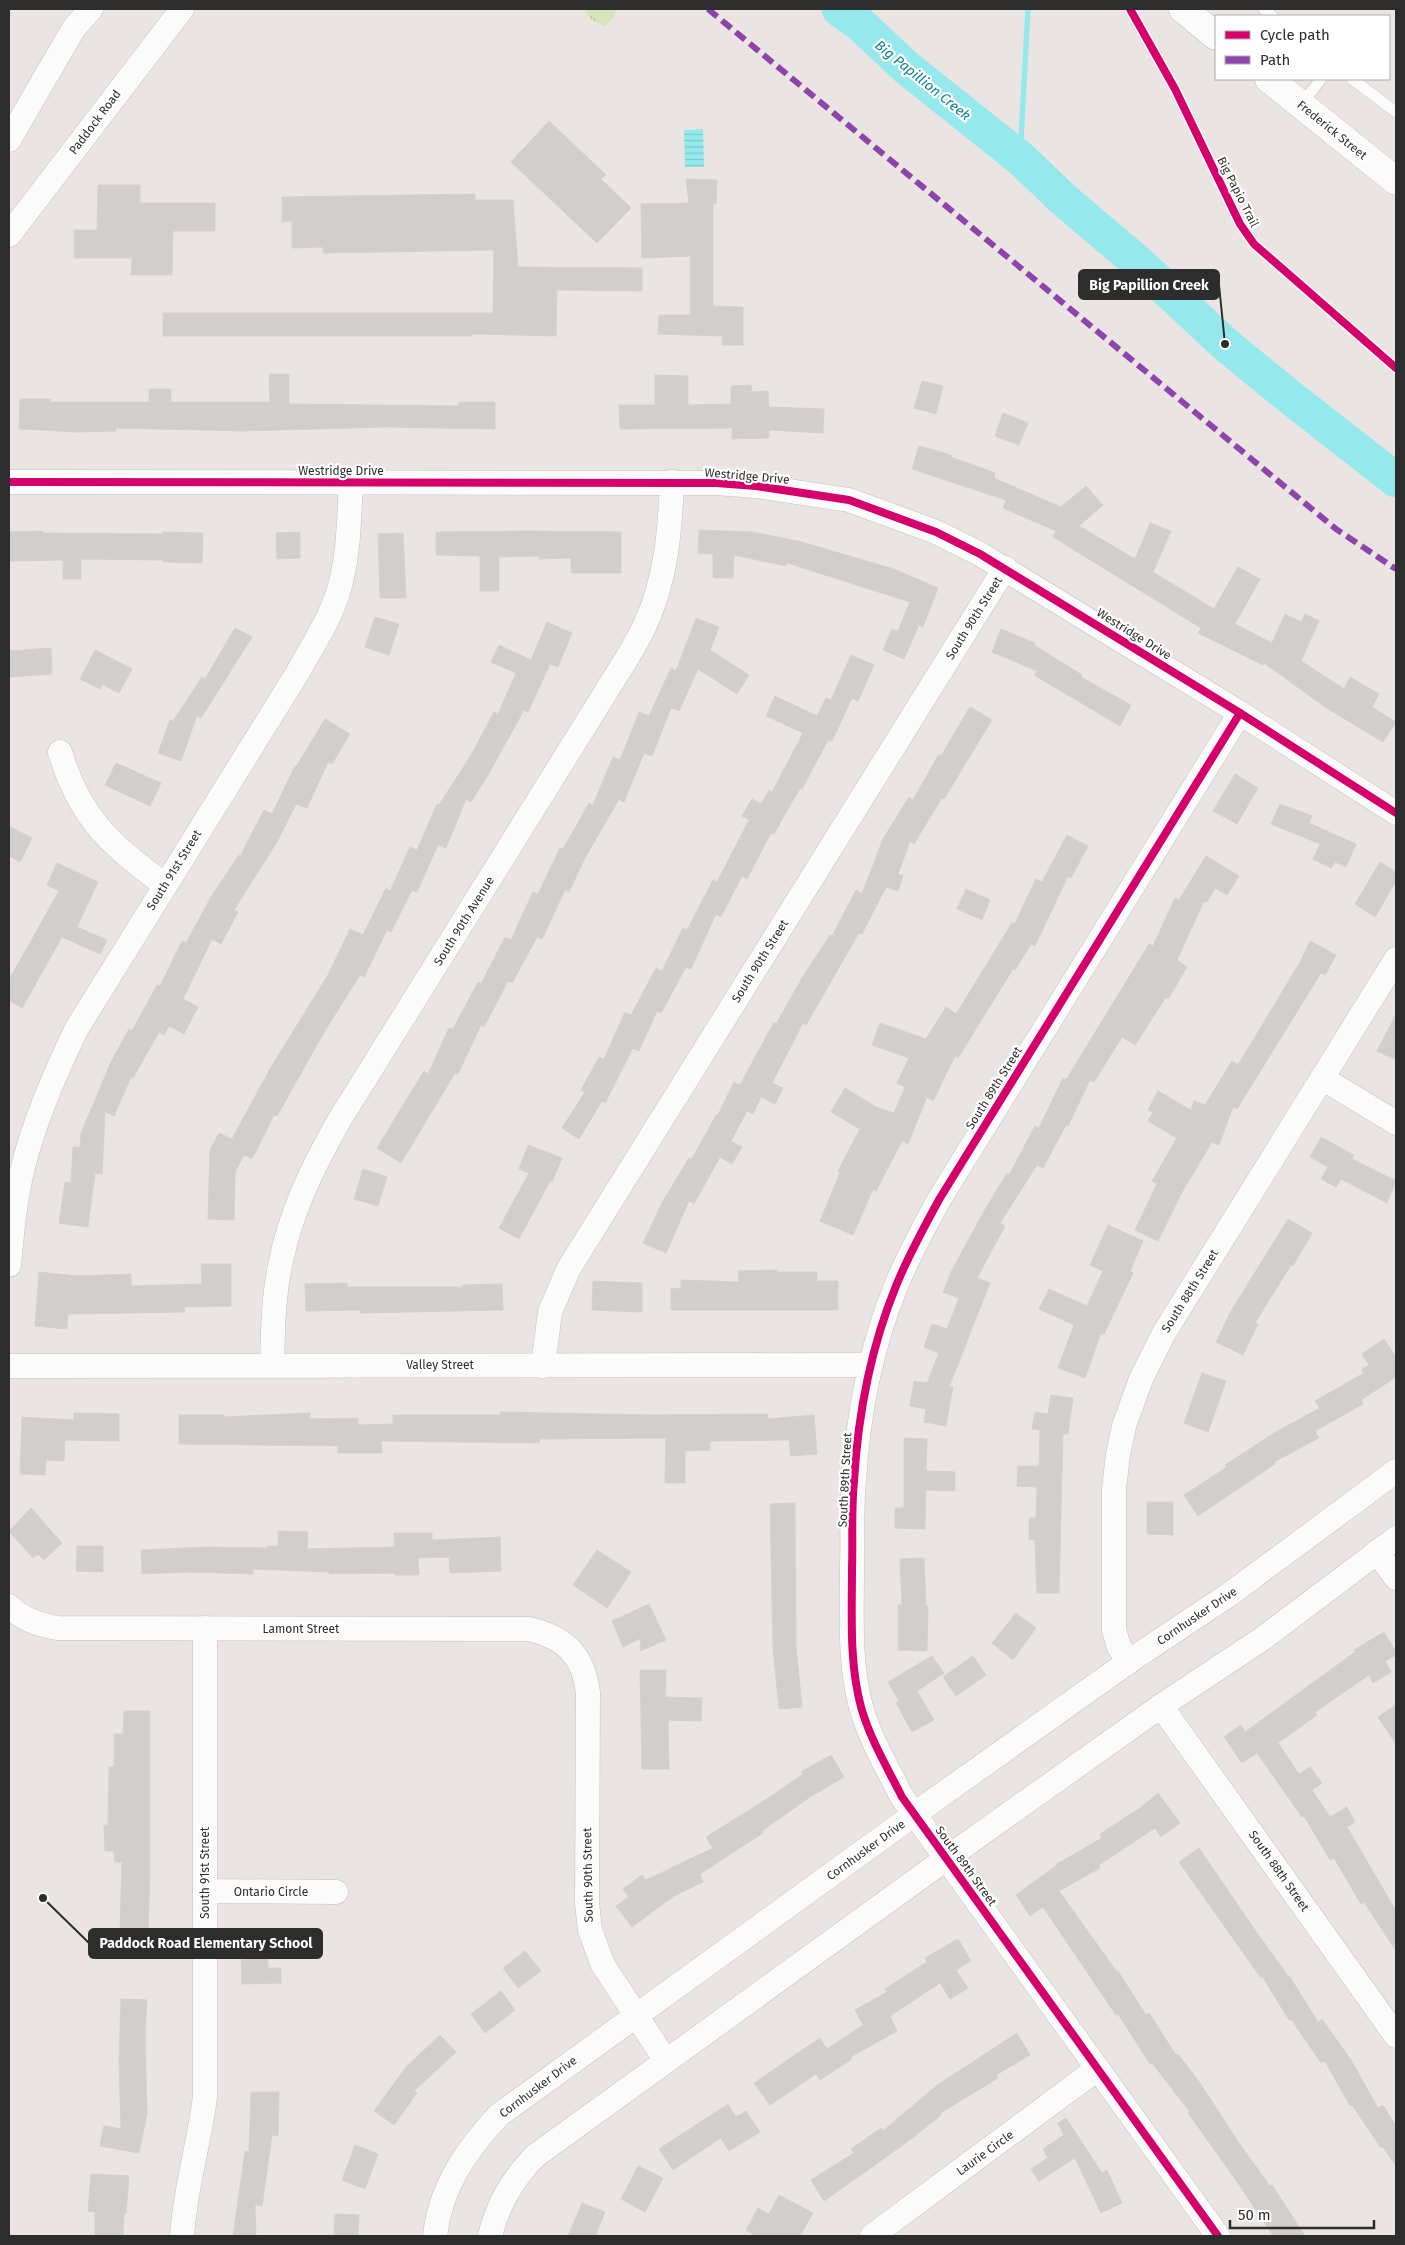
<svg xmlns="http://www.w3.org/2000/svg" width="1405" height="2245" font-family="'Fira Sans',sans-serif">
	<defs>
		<pattern id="park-tufts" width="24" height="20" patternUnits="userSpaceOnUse" patternTransform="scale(1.25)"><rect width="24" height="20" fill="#d5e5bb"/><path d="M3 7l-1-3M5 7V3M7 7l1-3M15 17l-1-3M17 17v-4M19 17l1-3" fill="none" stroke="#b7c5a1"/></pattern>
		<pattern id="water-rules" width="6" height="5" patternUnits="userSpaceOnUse" patternTransform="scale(1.25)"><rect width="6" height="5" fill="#95e9ed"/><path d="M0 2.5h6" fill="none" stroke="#81c8cc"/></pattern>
	</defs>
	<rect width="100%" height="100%" fill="#eae5e2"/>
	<path fill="url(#park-tufts)" d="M586,9h29l1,1 -2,7 -9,9c-9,-3 -19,-7 -19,-17z"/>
	<path fill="url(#water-rules)" d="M703,129l1,38h-19l-1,-37z"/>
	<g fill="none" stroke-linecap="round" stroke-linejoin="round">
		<path stroke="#95e9ed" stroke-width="5.5" d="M1020,158l8,-149"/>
		<path stroke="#95e9ed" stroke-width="35" d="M839,9l21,15 47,44 113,90 43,41 72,61 90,84 61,50 110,86"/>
	</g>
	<g fill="#d2cecb" stroke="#d5d1ce">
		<path d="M549,121l57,54 -5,4 30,29 -34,35 -86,-81z"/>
		<path d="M686,179l31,1 -1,24h-3v102l30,1v38h-21v-9l-64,-2 1,-19h31v-59l-48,2 -1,-54 48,-1z"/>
		<path d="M98,185h42v18h75v28h-42l-1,44h-41l1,-17h-58v-28h23z"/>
		<path d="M475,194v6h38l5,67 124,1v23l-85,-1 -1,46 -84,-2v2h-309v-23h330l1,-63 -171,3v-6l-31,1v-27l-10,1v-25z"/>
		<path d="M269,374h20v30l170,2v-4h36v27l-108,-2 -143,4 -128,-3v3l-39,1 -58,-3 1,-30h31l-1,3h99v-13h22v13h99z"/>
		<path d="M655,375l33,1v29l43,-1v-18l20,-1 1,7 16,-1 1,16 55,2 -1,24 -54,-3v8l-37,1v-11l-112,1 -1,-24h36z"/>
		<path d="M922,381l21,5 -7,28 -22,-6z"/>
		<path d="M1003,413l25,10 -9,22 -24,-9z"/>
		<path d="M919,446l32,9v2l44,16 -1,5 67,29 25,-21 17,19 -24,21 56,33 15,-36 21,8 -18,41 61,37 24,-42 22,12 -25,45 37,19 13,-29 16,8 4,-8 14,7 -18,40 43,28 6,-12 29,17 -7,13 24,15 -13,20 -58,-35 -61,-44 -1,2 -65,-32 3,-5 -148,-91 3,-6 -53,-23 3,-8 -94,-31z"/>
		<path d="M699,530l53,2 46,9 96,28 44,19 -15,39 -4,-2 -15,34 -21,-9 9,-21 6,2 12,-29 -123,-39 -1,3 -52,-11 -1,23h-20v-24l-15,-1z"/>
		<path d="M43,531v2l120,1v-2l40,1 -1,30 -39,-1v-2l-82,-1v20h-18v-19l-54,1v-29z"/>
		<path d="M526,531l95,1v41h-50v-15l-32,1v-3l-40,1v34h-19v-35l-44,-1v-23z"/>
		<path d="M300,532v26l-23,1 -1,-26z"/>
		<path d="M403,533l3,65h-26l-2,-64z"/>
		<path d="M375,617l24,7 -10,31 -24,-8z"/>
		<path d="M696,618l23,9 -9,23 39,25 -12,19 -39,-25 -19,42 -8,-3 -19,48 -8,-3 -20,49 -5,-3 -35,61 -15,32 -4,-2 -23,49 -5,-2 -25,46 -4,-2 -24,46 -3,-2 -23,49 -3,-1 -54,90 -24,-15 47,-77 4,3 21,-46 4,1 25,-47 3,2 24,-47 6,3 22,-48 5,2 22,-46 3,1 26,-46 4,2 20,-48 7,3 19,-48 10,4 22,-48 5,3z"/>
		<path d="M547,622l25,11 -14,34 -8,-3 -22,48 -4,-2 -36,65 -17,27 -5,-3 -20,49 -8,-3 -21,47 -5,-2 -21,42 -4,-2 -23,47 -4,-2 -37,59 -46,82 -3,-1 -22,44 -8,-4 -9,17 -1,48 -26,-1 2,-69 9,-17 13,6 39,-72 57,-92 22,-46 13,6 23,-47 4,3 20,-44 7,3 20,-46 2,1 32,-50 23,-43 4,2 18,-41 -25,-11 8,-17 32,15z"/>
		<path d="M235,628l17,9 -51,81 -4,-3 -16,46 -23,-8 12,-33 3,1 29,-44 3,2z"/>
		<path d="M1001,629l34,14 -1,2 48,30 -1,2 50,28 -11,21 -86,-51 3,-4 -45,-19z"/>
		<path d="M51,648l1,26 -43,3v-26z"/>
		<path d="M95,650l37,19 -13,24 -17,-9 -2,5 -20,-10z"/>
		<path d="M851,655l23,10 -16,36 -6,-3 -20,43 -4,-1 -26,49 -2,-1 -26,46 -3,-1 -24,46 -5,-3 -21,41 -5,-3 -25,55 -5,-2 -25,46 -4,-2 -18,40 -6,-3 -28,55 -3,-2 -23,38 -17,-11 23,-36 -4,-2 18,-33 5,2 21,-47 6,3 25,-47 6,3 21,-43 4,2 26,-50 4,2 32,-62 -7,-4 10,-17 9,5 8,-14 3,2 31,-59 -37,-17 9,-20 42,20 9,-18 5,2z"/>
		<path d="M970,707l22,13 -48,79 -2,-1 -28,46 -4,-3 -12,33 5,2 -5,15 -12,-4 -24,47 -3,-1 -53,92 -3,-2 -31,60 11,5 -8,16 -14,-7 -8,17 -6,-3 -16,30 11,6 -10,17 -12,-7 -26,47 -5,-3 -23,52 -23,-10 20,-42 26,-43 3,1 24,-44h2l16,-33 6,3 34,-63 2,2 26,-46 28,-43 2,1 24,-46 6,4 21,-55 26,-42 4,3 26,-46 2,2z"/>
		<path d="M325,719l25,15 -18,30 -4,-2 -21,46 -11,-4 -19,38 -43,68 4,2 -17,32 -9,-5 -29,60 15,8 -14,27 -15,-8 -5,9 -5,-3 -26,46 -2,-1 -17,39 -9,-4 -3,62 -7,-1 -7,54 -29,-4 6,-41 6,1 2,-36h7l1,-14 30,-71 18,-33 3,2 25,-46 3,1 22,-45 4,2 25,-46 28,-42 1,1 24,-46 8,4 23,-48 1,1z"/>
		<path d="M116,763l45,20 -11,23 -45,-21z"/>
		<path d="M1235,774l23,14 -21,36 -24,-13z"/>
		<path d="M1280,804l32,12 -3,7 47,21 -10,23 -11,-5 -4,6 -18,-9 7,-15 -49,-20z"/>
		<path d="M9,826l23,12 -12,24 -11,-6z"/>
		<path d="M1067,835l21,11 -17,32 -3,-2 -33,70 -4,-2 -16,26 -2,-1 -55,89 -3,-2 -22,45 -6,-4 -19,47 -6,-3 -26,50 -3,-2 -20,46 -33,-14 20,-48 -2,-2 22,-42 -29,-17 14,-24 31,19 18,6 11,-26 -8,-4 12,-25 -37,-13 8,-22 46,16 20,-32 10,7 56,-91h3l21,-44 6,3z"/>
		<path d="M1206,856l33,20 -12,19 -12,-7 -8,14 -3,-1 -27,59 10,7 -19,32 -2,-2 -31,48 -13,-8 -28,45 -4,-2 -22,46 -2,-1 -23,43 -6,-3 -37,58 5,3 -28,52 13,5 -41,104h4l-7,39 -22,-4 2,-13 -16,-3 4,-25 13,2 12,-30 -15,-6 8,-23 15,5 12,-31 -16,-6 8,-20 33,-61 23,-38 2,2 26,-49 4,2 24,-50 3,2 83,-136 4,2 22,-48 4,2z"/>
		<path d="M1380,862l16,10v9l-21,36 -20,-13z"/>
		<path d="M57,863l41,19 -21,45 30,13 -7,14 -38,-17 -40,71 -13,-8v-20l50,-89 -12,-6z"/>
		<path d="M966,889l24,11 -8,20 -25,-11z"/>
		<path d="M1310,941l26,14 -11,20 -4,-2 -84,136 -4,-2 -14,38 -7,-3 -31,52 -23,47 -23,-11 22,-46 -5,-3 25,-43 -29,-17 5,-9 -5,-2 10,-19 33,19 3,-9 11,4 27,-44 6,4 62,-103z"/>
		<path d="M1396,1014v46l-19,-9z"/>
		<path d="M1321,1137l33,18 -2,4 44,22 -9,22 -46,-24 -5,8 -15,-8 7,-12 -18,-10z"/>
		<path d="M528,1145l34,13 -10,24 -2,-1 -31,58 -20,-11 30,-55 -10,-4z"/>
		<path d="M363,1169l24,8 -9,29 -24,-7z"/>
		<path d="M1288,1219l24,14 -19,33 -2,-1 -36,58 3,1 -15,31 -27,-13 15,-31z"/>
		<path d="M1108,1225l35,16 -13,30 3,2 -29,61 -3,-1 -16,45 -27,-10 16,-43 -35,-16 10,-20 38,17 16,-35 -13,-6z"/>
		<path d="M201,1264h30v42l-47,1 1,5 -117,2 -1,15 -32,-3 4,-54 40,4 52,-2v12l71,-2z"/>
		<path d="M777,1270v2h40v9h21v29h-167v-22l10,1v-9l58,2 -1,-11z"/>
		<path d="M593,1281l49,2v29l-50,-2z"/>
		<path d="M347,1283v4h116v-2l39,-1 1,26 -143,3v-3l-54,1 -1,-27z"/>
		<path d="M1384,1339l12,18v20l-35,23 2,4 -48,27 4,7 -45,24 1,2 -77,52 -14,-21 43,-28 -2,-2 49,-32 46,-25 -5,-7 49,-28 -3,-3 8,-5 -7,-11z"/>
		<path d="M1202,1373l24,8 -18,51 -24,-9z"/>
		<path d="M1051,1395l22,3 -5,36h-5l-4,159h-22l-2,-53h-6v-22h7l1,-31 -20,-1 1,-20h21l1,-36 -8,-1 3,-17 13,2z"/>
		<path d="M500,1412l151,3 117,-1v5l46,-4 3,39 -26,2 -2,-16 -79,1v9l-25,1v32h-20l1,-45 -126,1 -1,4 -158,-2 1,12h-44v-7l-159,-2v-29h45v2l86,-4v6l48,-1v7l35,-1v-9h107z"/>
		<path d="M74,1413l45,1v27l-54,-1 -1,21 -18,-1 -1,15 -25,-1 2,-57 52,3z"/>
		<path d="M904,1438l23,1 -1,32 29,1v19l-29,-1 -1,39 -30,-1v-20h9z"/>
		<path d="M1147,1502h26v33l-26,-1z"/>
		<path d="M795,1503l1,144 6,60 -23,2 -6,-61 -3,-144z"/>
		<path d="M31,1508l31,35 -18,17 -6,-6 -5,4 -24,-27z"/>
		<path d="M278,1531l30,1 -1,17 87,-2v-14h38v7l68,-3 1,34 -51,2 -1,-16 -31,1 1,17h-24v-2l-66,1v-2l-76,-3v5l-63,-2 -48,2 -1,-24 67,-3 58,1 1,-2h11z"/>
		<path d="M77,1546h26v26l-27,-1z"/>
		<path d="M597,1550l34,22 -24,36 -34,-23z"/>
		<path d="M924,1558l2,48h2l-1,45 -29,-1v-45h4l-2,-46z"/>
		<path d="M649,1604l17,36 -26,11 1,-13 -18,9 -11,-26z"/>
		<path d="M1016,1613l20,15 -23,32 -21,-17z"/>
		<path d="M1384,1632l12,20v3l-11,6 6,11 -18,11 -4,-8 -54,37 2,3 -39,28 21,31 11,-7 12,16 -10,7 18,27 17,-10 8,15 -8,5 49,84v40l-32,-49 -3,2 -27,-46 -4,2 -26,-44 -2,1 -45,-64 -15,10 -18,-26 17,-12 4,7 110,-80 -1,-2z"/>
		<path d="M932,1656l12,17 -27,18 17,29 -22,12 -16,-29 3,-2 -11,-19z"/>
		<path d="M973,1656l13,19 -30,21 -13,-19z"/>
		<path d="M640,1670h26l-1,27 37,1 -1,23 -33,-1 1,49h-27z"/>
		<path d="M1396,1705v39l-18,-27z"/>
		<path d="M124,1711h26v162l-2,59 -28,-1 2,-69h-7l-1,-11h-9l-1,-26h4l1,-58h5v-33h9z"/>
		<path d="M831,1755l13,22 -34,20 -48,34 1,2 -63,41 3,8 -29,14 -42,31 -16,-21 13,-9 -6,-8 19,-14 4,5 67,-32 -7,-11 64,-40 33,-23 -2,-2z"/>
		<path d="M1158,1793l22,30 -19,14 -6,-9 -56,37 1,3 -41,23 58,81 1,-1 28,44 3,-2 27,42 2,-1 22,29 39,60 31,43 2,-1 33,51h-32l-33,-50 -52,-73 2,-1 -38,-49 -2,1 -32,-50 -2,1 -73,-108 -13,9 -14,-21 41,-30v-1l45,-26 -2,-4 40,-26z"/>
		<path d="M1199,1848l58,85 32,44h1l28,45 4,-3 29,41 27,48 5,-3 13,21v40l-13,-19 -2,1 -29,-43 -2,1 -25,-45 -4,2 -30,-44 -2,1 -27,-44 -1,2 -82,-116z"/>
		<path d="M958,1939l13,22 -15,9 12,18 -18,11 -10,-16 -50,33 7,15 -46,26 1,2 -32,21 -4,-6 -46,31 -16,-22 66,-45 7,11 36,-24 -8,-15 32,-18 -2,-3 42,-27 -2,-4z"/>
		<path d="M241,1942h26l1,26h13v15l-39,1z"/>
		<path d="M525,1951l16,20 -23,17 -15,-20z"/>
		<path d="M501,1991l14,19 -30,23 -14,-19z"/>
		<path d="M121,1999l26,1 -2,36 2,78 -8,39 -39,-7 4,-20 17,3 -2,-67z"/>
		<path d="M1017,2033l13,22 -34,20 2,3 -59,36 2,1 -31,25 -86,61 -13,-21 43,-27 -3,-4 30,-21 2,3 53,-45z"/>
		<path d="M440,2035l16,17 -42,39 3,2 -23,32 -20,-14 32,-44z"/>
		<path d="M251,2092h28l-1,44 -6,-1 -10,71 -7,-1 1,31h-23l12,-85 4,1z"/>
		<path d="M728,2104l8,13 10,-6 14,21 -31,19 -8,-13 -48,32 -14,-21z"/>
		<path d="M1066,2118l36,55 5,-3 15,33 -21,10 -26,-55 -36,23 -8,-12 17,-11 -5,-9 21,-14 -6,-12z"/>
		<path d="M355,2145l23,9 -13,35 -23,-9z"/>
		<path d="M638,2166l25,12 -18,34 -24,-13z"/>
		<path d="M91,2174l38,2 -3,38h-2l-1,22h-28v-24l-7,-1z"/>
		<path d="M779,2195l34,18 -13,23h-44l-10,-6 12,-22 11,6z"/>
		<path d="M582,2203l23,9 -10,24h-27z"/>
		<path d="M335,2214l24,1 -1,21h-24z"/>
	</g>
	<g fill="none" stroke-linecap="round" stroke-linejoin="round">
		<defs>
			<g id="service">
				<path d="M1264,9l8,7"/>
				<path d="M1352,79l44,33"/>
				<path d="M1301,105l20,-26"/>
			</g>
			<g id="minor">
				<path d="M9,140l65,-112 17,-19"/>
				<path d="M9,235l173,-226"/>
				<path d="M9,482l707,1 40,3 93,14 87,32 44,22 260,159 156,100"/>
				<path d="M60,752c20,67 51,93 105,133"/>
				<path d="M1322,1078l74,45"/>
				<path d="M9,1265c3,-32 6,-66 14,-98 12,-48 32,-94 54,-139l221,-356c14,-26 31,-51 40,-79 11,-36 11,-73 13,-111"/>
				<path d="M272,1365c1,-33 1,-66 8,-99 10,-53 33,-100 60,-147l264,-424c14,-23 30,-46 41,-70 21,-45 25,-93 27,-143"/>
				<path d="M9,1366l862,-1"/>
				<path d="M543,1366l7,-54 19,-44 436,-700"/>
				<path d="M1377,1552l19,26"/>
				<path d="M9,1606c13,13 30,19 48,22l472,1c36,8 55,27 59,64l-1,210 3,27 13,35 63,96"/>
				<path d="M1129,1662l-10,-15 -5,-17v-142l4,-33 6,-29 17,-47 23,-46 232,-374"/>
				<path d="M1161,1706l235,330"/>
				<path d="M205,1891l131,1"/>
				<path d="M182,2236c3,-47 17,-92 23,-139v-469"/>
				<path d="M435,2236c5,-48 31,-86 64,-121l424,-307 208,-148 99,-66 166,-123"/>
				<path d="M490,2236c8,-32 22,-56 45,-80l412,-298 214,-152 101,-67 134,-101"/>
				<path d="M872,2236l225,-167"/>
				<path d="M1218,2236l-316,-439c-15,-30 -32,-58 -41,-90 -12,-45 -9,-92 -9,-139 1,-29 -1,-58 2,-87 4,-66 17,-134 42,-195 12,-30 28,-59 44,-88l300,-485"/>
			</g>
			<g id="secondary">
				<path d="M1183,9l33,27"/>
				<path d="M1269,79l127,102"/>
			</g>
		</defs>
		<use href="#service" stroke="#c2c2c2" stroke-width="12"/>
		<use href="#minor" stroke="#c2c2c2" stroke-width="25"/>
		<use href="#secondary" stroke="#c2c2c2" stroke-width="29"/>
		<use href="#service" stroke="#fcfbfb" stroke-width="11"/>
		<use href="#minor" stroke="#fcfbfb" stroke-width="24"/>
		<use href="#secondary" stroke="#fcfbfb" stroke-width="28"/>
		<path stroke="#8e44ad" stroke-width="6" stroke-dasharray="12 6" stroke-linecap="butt" d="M708,9l628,520 60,40"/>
		<defs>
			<g id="cycleway">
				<path d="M1130,9l45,80 65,135 14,20 142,124"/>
				<path d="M9,482l707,1 40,3 93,14 87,32 44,22 260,159 156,100"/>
				<path d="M1218,2236l-316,-439c-15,-30 -32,-58 -41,-90 -12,-45 -9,-92 -9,-139 1,-29 -1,-58 2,-87 4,-66 17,-134 42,-195 12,-30 28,-59 44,-88l300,-485"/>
			</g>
		</defs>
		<use href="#cycleway" stroke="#fff" stroke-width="11"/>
		<use href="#cycleway" stroke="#d6006c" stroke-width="8"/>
	</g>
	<g text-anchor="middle" stroke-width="4.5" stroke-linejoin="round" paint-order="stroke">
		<g font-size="12" fill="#2d2d2d" stroke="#fff">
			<text transform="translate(95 122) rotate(-53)" y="4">Paddock Road</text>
			<text transform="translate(1332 130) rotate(39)" y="4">Frederick Street</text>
			<text transform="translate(1238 192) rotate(63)" y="4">Big Papio Trail</text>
			<text x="341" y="475">Westridge Drive</text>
			<text transform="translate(747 476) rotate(5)" y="4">Westridge Drive</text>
			<text transform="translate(974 618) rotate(-58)" y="4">South 90th Street</text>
			<text transform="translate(1134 634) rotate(32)" y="4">Westridge Drive</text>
			<text transform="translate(174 870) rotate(-58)" y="4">South 91st Street</text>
			<text transform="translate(464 921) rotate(-58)" y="4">South 90th Avenue</text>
			<text transform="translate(760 961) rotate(-58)" y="4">South 90th Street</text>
			<text transform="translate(994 1088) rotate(-58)" y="4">South 89th Street</text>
			<text transform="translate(1190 1291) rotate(-58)" y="4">South 88th Street</text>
			<text x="440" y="1369">Valley Street</text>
			<text transform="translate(845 1480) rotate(-87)" y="4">South 89th Street</text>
			<text transform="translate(1197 1616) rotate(-34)" y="4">Cornhusker Drive</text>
			<text x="301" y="1633">Lamont Street</text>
			<text transform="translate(866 1850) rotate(-36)" y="4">Cornhusker Drive</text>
			<text transform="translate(966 1866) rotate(54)" y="4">South 89th Street</text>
			<text transform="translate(1279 1871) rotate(55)" y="4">South 88th Street</text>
			<text transform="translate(205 1873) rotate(-90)" y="4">South 91st Street</text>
			<text transform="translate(588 1875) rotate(-91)" y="4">South 90th Street</text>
			<text x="271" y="1896">Ontario Circle</text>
			<text transform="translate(538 2087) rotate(-37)" y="4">Cornhusker Drive</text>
			<text transform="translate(985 2153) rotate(-36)" y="4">Laurie Circle</text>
		</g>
		<g font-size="14" font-style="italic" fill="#0c8294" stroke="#fff">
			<text transform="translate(923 80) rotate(39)" y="5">Big Papillion Creek</text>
		</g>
	</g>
	<path fill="none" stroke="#2d2d2d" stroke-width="2" d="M1225 344L1219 285M43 1898L89 1943"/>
	<g fill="#2d2d2d" stroke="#fff" stroke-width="2">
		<circle cx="1225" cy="344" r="5"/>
		<circle cx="43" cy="1898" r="5"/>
	</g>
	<g fill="#2d2d2d" stroke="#2d2d2d" stroke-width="2">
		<rect x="1079" y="270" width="140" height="29" rx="5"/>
		<rect x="89" y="1929" width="233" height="29" rx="5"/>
	</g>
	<g font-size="14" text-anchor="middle" font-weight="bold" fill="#fff">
		<text x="1149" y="290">Big Papillion Creek</text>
		<text x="206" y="1948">Paddock Road Elementary School</text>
	</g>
	<rect width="1405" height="2245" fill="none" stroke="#2d2d2d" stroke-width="20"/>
	<rect x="1215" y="15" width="175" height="65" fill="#ffffff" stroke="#ababab"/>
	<rect x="1225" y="31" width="25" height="8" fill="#d6006c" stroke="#ababab"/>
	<text x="1260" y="40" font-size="15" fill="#2d2d2d">Cycle path</text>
	<rect x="1225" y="56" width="25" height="8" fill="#8e44ad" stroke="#ababab"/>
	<text x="1260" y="65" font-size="15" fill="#2d2d2d">Path</text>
	<path d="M1230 2220v8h144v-8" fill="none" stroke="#2d2d2d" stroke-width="2.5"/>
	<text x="1238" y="2220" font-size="15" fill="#2d2d2d" stroke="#ffffff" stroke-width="4" paint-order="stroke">50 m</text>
</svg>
